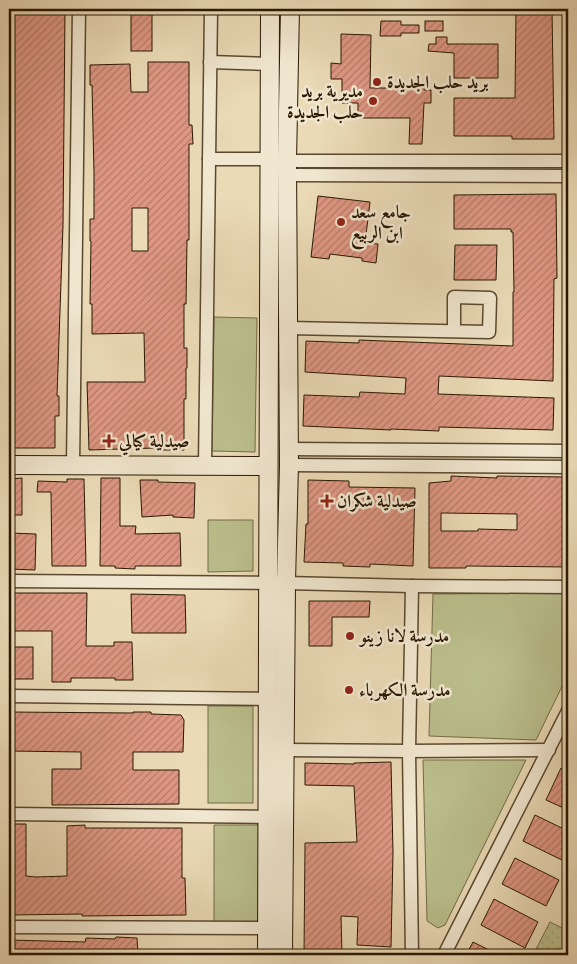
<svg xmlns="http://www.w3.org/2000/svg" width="577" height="964" font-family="Vollkorn,Amiri,serif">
	<defs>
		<pattern id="grass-dots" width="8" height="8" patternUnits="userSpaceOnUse" patternTransform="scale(1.25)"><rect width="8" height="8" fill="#babe8c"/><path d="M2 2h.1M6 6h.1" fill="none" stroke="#a0a377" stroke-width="1.8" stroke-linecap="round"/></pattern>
		<pattern id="building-hatch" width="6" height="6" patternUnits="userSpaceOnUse" patternTransform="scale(1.25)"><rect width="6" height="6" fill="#df9783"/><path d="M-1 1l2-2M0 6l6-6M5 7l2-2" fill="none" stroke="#b57a69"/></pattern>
	</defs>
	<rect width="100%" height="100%" fill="#eadab6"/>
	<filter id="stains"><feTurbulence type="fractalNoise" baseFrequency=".004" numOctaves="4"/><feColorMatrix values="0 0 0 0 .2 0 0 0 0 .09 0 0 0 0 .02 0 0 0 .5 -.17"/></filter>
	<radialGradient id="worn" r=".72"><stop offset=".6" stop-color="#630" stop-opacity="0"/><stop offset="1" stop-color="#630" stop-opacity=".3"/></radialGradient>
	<path fill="url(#grass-dots)" stroke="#726a47" d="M550,922l18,9v24h-35z"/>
	<g fill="#babe8c" stroke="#726a47">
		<path d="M214,317l43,1 -2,134 -43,-1z"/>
		<path d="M208,520h45v51l-45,1z"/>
		<path d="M568,593v81l-32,66 -107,-4 4,-142z"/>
		<rect x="208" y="706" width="45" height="97"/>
		<path d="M423,760h103l-81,165 -7,3 -11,-7z"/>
		<path d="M214,825h45l-1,97h-44z"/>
	</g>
	<g fill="url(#building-hatch)" stroke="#291702" fill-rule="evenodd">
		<path d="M9,9h56l-2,216 -6,171h2v20h-4v32h-46z"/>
		<path d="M516,9h36l2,130h-42v-3h-58v-38h61z"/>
		<rect x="131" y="11" width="21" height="40"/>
		<path d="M381,21h20v4h18v8h-18v3h-21z"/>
		<rect x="425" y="21" width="18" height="10"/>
		<path d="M341,34l30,1 -1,53h54v2h7v13h-7l-2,41h-13l1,-26h-52v-15h-16v-24h-11v-16l10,1z"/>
		<path d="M436,37h11v7h51v34h-44v-25l-26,-2 1,-7h7z"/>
		<path d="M148,62h41v63h3l1,19h-4v96h-2l-1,64h-2v44h3v20h-1v31h-2v51h-29v-2l-66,2 -2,-68h58l-1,-49 -52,1v-30h-2l1,-63h-1v-22h4v-46l-2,-88h-2v-20l40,-1 1,28h17zM132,208h16v43h-16z"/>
		<path d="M556,194l1,84 -3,1 -1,102 -114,-5 -1,18 116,4 -1,32 -114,-3v4l-48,-2v1l-88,-4 1,-31 55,2 1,-5 45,2 1,-16 -101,-6 1,-31 53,2v-3l154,6v-54h1l-1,-60h-2v-3h-57v-34z"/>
		<path d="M318,196l52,6 -5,41 13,1 -2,19 -14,-2v-3l-32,-4 -1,5 -18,-2z"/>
		<path d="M455,245h42l-1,35h-42z"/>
		<path d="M451,476l46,2v-2l67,1 -1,52h5v38l-102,-1v2h-37v-85l22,-2zM441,513l76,1v16l-39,-1v2h-37z"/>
		<path d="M22,478v37h-13v-36z"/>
		<path d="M101,478h19v48h16l-1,8 45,-1 1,33h-46v3l-20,-1v-2h-15z"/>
		<path d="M67,479h17l2,87h-34l-1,-74h-14l1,-11 29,1z"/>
		<path d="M140,480h18v2l37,1 -1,35 -21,-1v-2l-31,2z"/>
		<path d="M308,480l41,1v6l66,1 -2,78 -43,-2v3l-27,-1v-3l-39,-1 2,-38h2z"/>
		<path d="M9,533l27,1 -1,36 -26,-1z"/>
		<path d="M9,593h78l-1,53h28v-4h18l1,38h-18v-2h-44v4h-19v-51h-43z"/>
		<path d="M131,594l54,1 1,38h-54z"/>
		<path d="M309,601h61l-1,16h-37v29h-23z"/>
		<rect x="9" y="647" width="24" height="32"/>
		<path d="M9,712l124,1v-1h18v2l30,1 3,5 -1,32h-50v18h46v34l-127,1v-36h29v-17l-72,-1z"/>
		<path d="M391,762l2,91 -2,94 -34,-2 1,-28 -17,-1 1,39h-38l1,-112 52,-1 -3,-56 -49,-1v-22l49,1v-1z"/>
		<path d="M561,768l7,3v39l-22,-10z"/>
		<path d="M535,815l33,16v26l-2,5 -43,-21z"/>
		<path d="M9,824h17v52l10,1 31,-1v-50l18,-1v3h97v50h3l1,37 -104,1v-2l-73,1z"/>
		<path d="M515,858l44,22 -13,26 -44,-22z"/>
		<path d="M494,899l44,23 -13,26 -44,-23z"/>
		<path d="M116,937l21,1 1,17h-129v-15l76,2 1,-4 29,1z"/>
		<path d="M473,942l26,13h-33z"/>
	</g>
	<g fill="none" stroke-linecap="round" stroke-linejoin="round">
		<defs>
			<g id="street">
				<path d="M210,62l60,2"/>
				<path d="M209,159h60"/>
				<path d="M287,161h281"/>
				<path d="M288,175l280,1"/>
				<path d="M288,328l201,4 1,-34 -36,-1v34"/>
				<path d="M287,449l281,2"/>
				<path d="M73,465l6,-456"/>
				<path d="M205,465l6,-456"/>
				<path d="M289,465l279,2"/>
				<path d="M9,581l277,2 126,3 156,1"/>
				<path d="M412,586l-3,165 3,204"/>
				<path d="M9,696l258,3"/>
				<path d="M286,750l123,1 140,-1"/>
				<path d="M9,814l258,3"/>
				<path d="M9,927l258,1"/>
				<path d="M444,955l124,-244"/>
			</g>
			<g id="secondary">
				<path d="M9,465l259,1"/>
				<path d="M267,955l3,-946"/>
				<path d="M283,955l3,-372 3,-118 -2,-304 3,-152"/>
			</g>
		</defs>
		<use href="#street" stroke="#59482f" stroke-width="15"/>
		<use href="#secondary" stroke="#291702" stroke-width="20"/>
		<use href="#street" stroke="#f1e7d0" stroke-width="12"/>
		<use href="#secondary" stroke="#f1e7d0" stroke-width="18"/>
	</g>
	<g fill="#8f2418" stroke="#f1e7d0" stroke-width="2">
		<circle cx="377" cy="82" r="5"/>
		<circle cx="373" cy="101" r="5"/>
		<circle cx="341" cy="222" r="5"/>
		<path d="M106.5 433.5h5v5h5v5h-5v5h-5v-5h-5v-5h5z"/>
		<path d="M324.5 493.5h5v5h5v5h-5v5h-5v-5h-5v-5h5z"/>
		<circle cx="350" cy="636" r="5"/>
		<circle cx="349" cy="690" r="5"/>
	</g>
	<g text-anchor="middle" stroke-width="5" stroke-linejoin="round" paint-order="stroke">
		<g font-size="18" font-weight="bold" fill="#291702" stroke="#f1e7d0" text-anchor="start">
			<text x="387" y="88">بريد حلب الجديدة</text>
			<text x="363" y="97" text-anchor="end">مديرية بريد<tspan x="363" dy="21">حلب الجديدة</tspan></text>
			<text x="351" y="218">جامع سعد<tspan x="351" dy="21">ابن الربيع</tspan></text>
			<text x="119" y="447">صيدلية كيالي</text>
			<text x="337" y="507">صيدلية شكران</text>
			<text x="360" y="642">مدرسة لانا زينو</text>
			<text x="359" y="696">مدرسة الكهرباء</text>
		</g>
	</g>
	<rect width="577" height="964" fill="none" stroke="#eadab6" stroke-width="30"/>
	<rect x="10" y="10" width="557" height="944" fill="none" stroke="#291702" stroke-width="2.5"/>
	<rect x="15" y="15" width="547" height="934" fill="none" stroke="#291702"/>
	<rect width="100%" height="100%" filter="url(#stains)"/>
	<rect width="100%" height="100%" fill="url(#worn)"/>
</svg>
